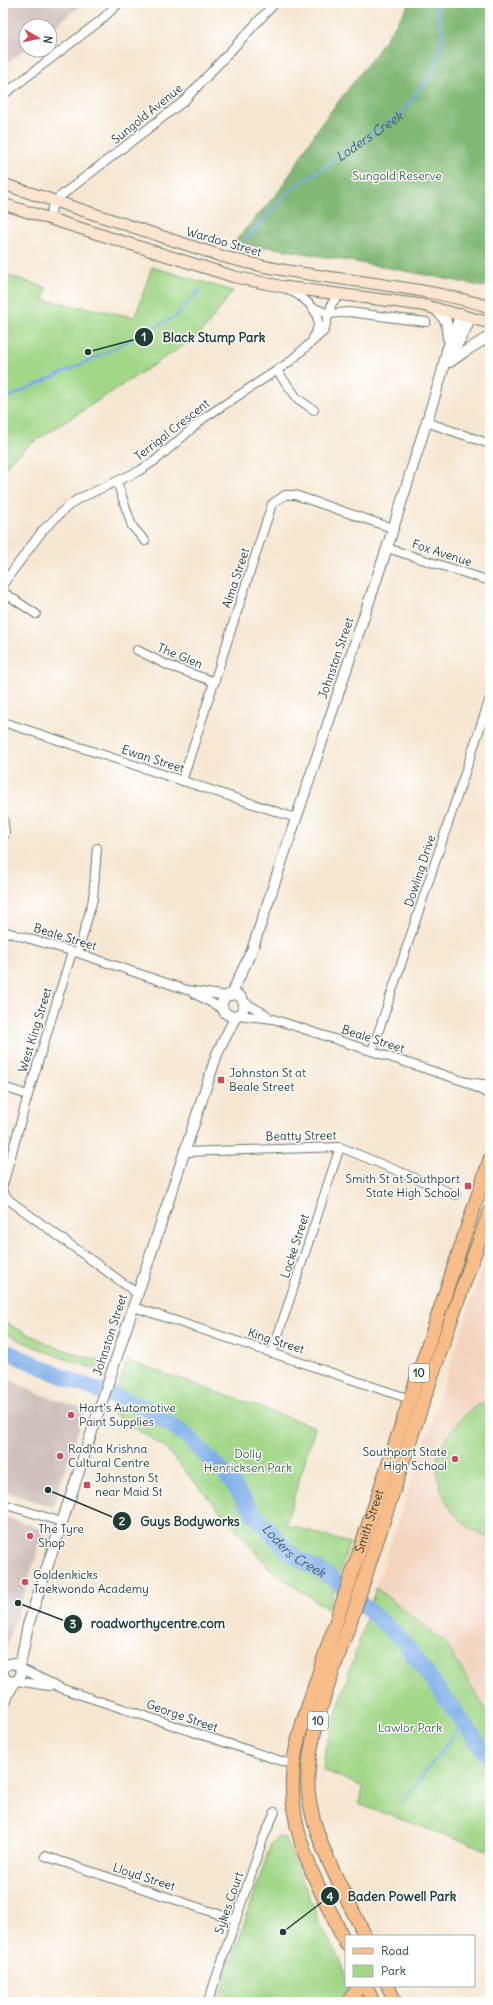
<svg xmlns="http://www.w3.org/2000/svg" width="493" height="2005" font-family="Delius,sans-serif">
	<rect width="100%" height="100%" fill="#fff"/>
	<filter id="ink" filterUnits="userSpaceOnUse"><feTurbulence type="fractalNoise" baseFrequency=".025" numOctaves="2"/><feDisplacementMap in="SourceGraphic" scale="8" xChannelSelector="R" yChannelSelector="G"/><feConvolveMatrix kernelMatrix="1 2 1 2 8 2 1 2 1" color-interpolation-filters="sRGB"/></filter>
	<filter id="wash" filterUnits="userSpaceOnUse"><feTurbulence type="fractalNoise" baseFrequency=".012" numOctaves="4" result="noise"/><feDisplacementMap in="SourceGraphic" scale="16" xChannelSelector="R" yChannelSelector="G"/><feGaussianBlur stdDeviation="0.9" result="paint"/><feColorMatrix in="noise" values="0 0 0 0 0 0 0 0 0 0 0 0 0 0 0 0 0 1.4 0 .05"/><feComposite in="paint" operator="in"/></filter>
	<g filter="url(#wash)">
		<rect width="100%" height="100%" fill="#f6e7d2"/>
		<path fill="#f3d4bf" d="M490,1245v472l-45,-75 -69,-54z"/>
		<g fill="#cfc0bb">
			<path d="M3,3h81l-34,27v-4h-24v23l-23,17z"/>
			<path d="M3,1377l34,16 48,16 -32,98 -50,-16z"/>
			<path d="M3,1516l37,12 3,8 -38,114 -2,1z"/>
		</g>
		<g fill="#a2d788" stroke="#608a5e">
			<path d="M152,267l81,24 -33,44 -171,110 -18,15 -8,12v-198l44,14 -3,12 91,17z"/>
			<path d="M3,1322l52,25 45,14 -3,9c-32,-11 -64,-22 -94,-38z"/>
			<path d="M127,1360l188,67 -29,97 63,19 -21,66 -55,-37 -109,-125 -54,-35z"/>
			<path d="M490,1401v138c-10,-6 -23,-11 -31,-20 -15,-15 -26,-43 -21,-65 2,-8 10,-17 14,-24 11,-14 20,-25 38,-29z"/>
			<path d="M376,1588l69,54 45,75v134l-132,-47 6,-17 -41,-17 2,-22z"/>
			<path d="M277,1837l8,1 29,69c6,29 32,48 32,79h3c-2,13 -18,14 -29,16h-102l53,-158z"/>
		</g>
		<path fill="#81b874" stroke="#507a54" d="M410,3h80v271l-6,13c-71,-16 -143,-27 -215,-40h-11l-23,-6 45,-51 41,-66 56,-72z"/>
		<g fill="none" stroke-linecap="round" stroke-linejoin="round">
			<g stroke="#7eaee9" stroke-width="2.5">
				<path id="s1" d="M245,240l44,-49 112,-77 34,-46 8,-35 -8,-27 -3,-3"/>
				<path d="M3,400l98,-45 75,-39 24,-27"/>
				<path d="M402,1803l61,-80"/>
			</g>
			<path stroke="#7eaee9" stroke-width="16" id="s2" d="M3,1350l70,31 71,26 43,29 40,40 28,39 37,40 40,23 70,62 88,119"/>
		</g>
	</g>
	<g filter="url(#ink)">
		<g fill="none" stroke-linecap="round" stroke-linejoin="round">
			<defs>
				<g id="minor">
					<path d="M3,95l97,-74 19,-18"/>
					<path d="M49,219l5,-18 130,-100 91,-98"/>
					<path d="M287,289c19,9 41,26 26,49"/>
					<path d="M314,308l15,6 20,-2 77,10"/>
					<path d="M277,371l21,28 16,11"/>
					<path d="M426,422l64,22"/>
					<path d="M117,482l15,44 13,15"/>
					<path d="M387,548l103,33"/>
					<path d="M3,584l40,-54 24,-23 11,-8 61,-28 17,-11 48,-42 84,-55 36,-32 8,-28 8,-8"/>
					<path d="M3,592l33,22"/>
					<path d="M137,650l30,15 48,17"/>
					<path d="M3,722l293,96"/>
					<path d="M182,781l90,-277 13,-9h10l97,33"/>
					<path d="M3,817l2,16 -2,5"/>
					<path d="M3,931l75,22 109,37 40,6"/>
					<path d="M78,953l15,-54 4,-51"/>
					<path d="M195,994l28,15"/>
					<path d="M244,1002l23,13"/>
					<path d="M238,1015l35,4 193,63 24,13"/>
					<path d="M372,1051l118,-353"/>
					<path d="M467,1082l23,3"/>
					<path d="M3,1087l25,8"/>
					<path d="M184,1152l156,-5 116,48"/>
					<path d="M3,1185l25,-90 44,-143"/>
					<path d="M3,1192l6,8 129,94"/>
					<path d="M134,1307l276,92"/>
					<path d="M272,1353l68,-206"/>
					<path d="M3,1504l59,18"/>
					<path d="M22,1669l41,20 215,71 15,4"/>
					<path d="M17,1681l32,5"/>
					<path d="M45,1856l191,64"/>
					<path d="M208,2002l55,-163 12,-27"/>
				</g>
				<g id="tertiary">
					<path d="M435,308l11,13 2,17"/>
					<path d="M449,360l18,-34 3,-9"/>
					<path d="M450,362l14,-10 26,-16"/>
					<circle cx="233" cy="1005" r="11"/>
					<path d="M231,995l21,-45 135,-402 55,-175 5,-23 14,-36"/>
					<path d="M20,1666l8,-41 189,-571 19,-38"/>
					<path d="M3,1670l3,-5 7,-2 7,3 2,6 -3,7 -5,3 -8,-2 -3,-5"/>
					<path d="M3,1706l11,-24"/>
				</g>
				<g id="secondary">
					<path d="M3,184l218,72c88,25 181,24 269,51"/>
					<path d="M3,204l232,73 49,10 138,18 68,18"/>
				</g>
				<path id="primary" d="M348,2002l12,-16"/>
				<g id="trunk">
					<path d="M365,1936c-21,-45 -55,-100 -57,-150 -2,-53 30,-127 47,-178 43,-133 87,-266 135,-397"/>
					<path id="s3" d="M346,1944c-29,-61 -64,-119 -51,-189 4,-26 14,-51 22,-76l173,-520"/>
					<path d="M366,1986l7,16"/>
					<path d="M388,1986l7,16"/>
				</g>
			</defs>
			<use href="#minor" stroke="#6a786b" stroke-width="10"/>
			<use href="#tertiary" stroke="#6a786b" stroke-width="12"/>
			<use href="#secondary" stroke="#6a786b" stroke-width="13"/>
			<use href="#primary" stroke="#6a786b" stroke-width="15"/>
			<use href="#trunk" stroke="#6a786b" stroke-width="15"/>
			<use href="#minor" stroke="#fff" stroke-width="8"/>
			<use href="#tertiary" stroke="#fff" stroke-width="10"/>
			<use href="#secondary" stroke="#fce5d0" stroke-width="11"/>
			<use href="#primary" stroke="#f8bd89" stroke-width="13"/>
			<use href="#trunk" stroke="#f8bd89" stroke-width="13"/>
		</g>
	</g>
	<g fill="#d1495b" stroke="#fff" stroke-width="1.5">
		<rect x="217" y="1076" width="8" height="8" rx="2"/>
		<rect x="464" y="1182" width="8" height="8" rx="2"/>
		<circle cx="71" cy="1415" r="4"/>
		<circle cx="60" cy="1456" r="4"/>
		<circle cx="455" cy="1459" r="4"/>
		<rect x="83" y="1481" width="8" height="8" rx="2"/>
		<circle cx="30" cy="1536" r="4"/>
		<circle cx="25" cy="1582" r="4"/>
	</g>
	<g text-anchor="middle" stroke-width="3" stroke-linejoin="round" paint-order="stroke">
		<g fill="#fff" stroke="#627771" stroke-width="1">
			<rect x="409" y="1364" width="20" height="18" rx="3"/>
			<rect x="308" y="1712" width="20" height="18" rx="3"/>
		</g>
		<g font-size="11" font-weight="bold" fill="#1f3d34">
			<text x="419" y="1377">10</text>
			<text x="318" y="1725">10</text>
		</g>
		<g font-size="12" fill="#1f3d34" stroke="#fff">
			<text transform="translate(147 114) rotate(-39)" y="4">Sungold Avenue</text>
			<text transform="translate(224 242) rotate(16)" y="4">Wardoo Street</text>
			<text transform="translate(172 430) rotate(-38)" y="4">Terrigal Crescent</text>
			<text transform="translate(442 553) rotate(18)" y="4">Fox Avenue</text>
			<text transform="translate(236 578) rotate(-72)" y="4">Alma Street</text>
			<text transform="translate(180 656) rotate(22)" y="4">The Glen</text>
			<text transform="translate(336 658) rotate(-71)" y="4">Johnston Street</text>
			<text transform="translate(153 759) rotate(18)" y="4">Ewan Street</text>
			<text transform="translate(420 871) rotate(-72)" y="4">Dowling Drive</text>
			<text transform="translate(65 937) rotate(17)" y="4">Beale Street</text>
			<text transform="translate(35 1030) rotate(-73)" y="4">West King Street</text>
			<text transform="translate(373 1039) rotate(18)" y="4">Beale Street</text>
			<text transform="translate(301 1136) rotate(-1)" y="4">Beatty Street</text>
			<text transform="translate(295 1246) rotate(-72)" y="4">Locke Street</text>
			<text transform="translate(110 1335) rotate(-72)" y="4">Johnston Street</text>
			<text transform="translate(276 1341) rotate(18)" y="4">King Street</text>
			<text dy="4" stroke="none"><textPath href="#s3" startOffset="445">Smith Street</textPath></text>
			<text transform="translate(182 1716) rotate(19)" y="4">George Street</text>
			<text transform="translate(144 1877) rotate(18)" y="4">Lloyd Street</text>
			<text transform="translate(229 1903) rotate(-71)" y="4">Sykes Court</text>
		</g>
		<g font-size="12" fill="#406449" stroke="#fff">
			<text x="397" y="180">Sungold Reserve</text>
			<text x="248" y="1458">Dolly<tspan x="248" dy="14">Henricksen Park</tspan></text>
			<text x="410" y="1732">Lawlor Park</text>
		</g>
		<g font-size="12" fill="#1f3d34" stroke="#fff" text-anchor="start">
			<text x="229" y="1077">Johnston St at<tspan x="229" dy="14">Beale Street</tspan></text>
			<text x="460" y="1183" text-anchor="end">Smith St at Southport<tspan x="460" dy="14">State High School</tspan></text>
			<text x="79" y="1412">Hart's Automotive<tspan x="79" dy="14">Paint Supplies</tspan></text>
			<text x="68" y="1453">Radha Krishna<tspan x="68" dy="14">Cultural Centre</tspan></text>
			<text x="447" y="1456" text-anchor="end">Southport State<tspan x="447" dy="14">High School</tspan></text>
			<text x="95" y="1482">Johnston St<tspan x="95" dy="14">near Maid St</tspan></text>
			<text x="38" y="1533">The Tyre<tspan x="38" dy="14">Shop</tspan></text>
			<text x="33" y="1579">Goldenkicks<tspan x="33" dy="14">Taekwondo Academy</tspan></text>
		</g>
		<g font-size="13" font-style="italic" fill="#3c5f6a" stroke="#fff">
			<text dy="5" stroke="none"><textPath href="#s1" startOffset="163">Loders Creek</textPath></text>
			<text dy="5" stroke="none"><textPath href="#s2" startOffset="362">Loders Creek</textPath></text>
		</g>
	</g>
	<path fill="none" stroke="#1f3d34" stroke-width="1.5" d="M88 352L144 337M48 1490L122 1521M18 1603L73 1624M283 1932L330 1896"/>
	<g fill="#1f3d34" stroke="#fff" stroke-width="1.5">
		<circle cx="88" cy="352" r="4"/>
		<circle cx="48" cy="1490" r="4"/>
		<circle cx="18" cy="1603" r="4"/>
		<circle cx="283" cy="1932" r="4"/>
		<circle cx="144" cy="337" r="10"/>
		<circle cx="122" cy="1521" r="10"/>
		<circle cx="73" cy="1624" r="10"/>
		<circle cx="330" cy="1896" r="10"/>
	</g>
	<g font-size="12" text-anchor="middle" font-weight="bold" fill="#fff">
		<text x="144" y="341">1</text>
		<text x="122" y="1525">2</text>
		<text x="73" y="1628">3</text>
		<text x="330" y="1901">4</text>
	</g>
	<g font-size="13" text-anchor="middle" font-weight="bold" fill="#1f3d34" stroke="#fff" stroke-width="3" stroke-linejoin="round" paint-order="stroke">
		<text x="214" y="342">Black Stump Park</text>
		<text x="190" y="1526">Guys Bodyworks</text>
		<text x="158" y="1628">roadworthycentre.com</text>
		<text x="402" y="1901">Baden Powell Park</text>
	</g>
	<rect width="493" height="2005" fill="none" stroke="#fff" stroke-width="16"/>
	<rect x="345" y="1935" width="130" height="52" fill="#ffffff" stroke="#a5b1ae"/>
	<rect x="353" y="1948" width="20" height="6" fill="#f8bd89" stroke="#a5b1ae"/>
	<text x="381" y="1955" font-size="12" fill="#1f3d34">Road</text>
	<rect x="353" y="1965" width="20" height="12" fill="#a2d788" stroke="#a5b1ae"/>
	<text x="381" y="1975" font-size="12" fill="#1f3d34">Park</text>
	<g transform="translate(38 38) rotate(99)"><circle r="19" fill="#ffffff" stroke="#a5b1ae"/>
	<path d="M0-3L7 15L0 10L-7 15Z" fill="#d1495b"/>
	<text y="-6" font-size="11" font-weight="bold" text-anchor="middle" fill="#1f3d34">N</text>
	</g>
</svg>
